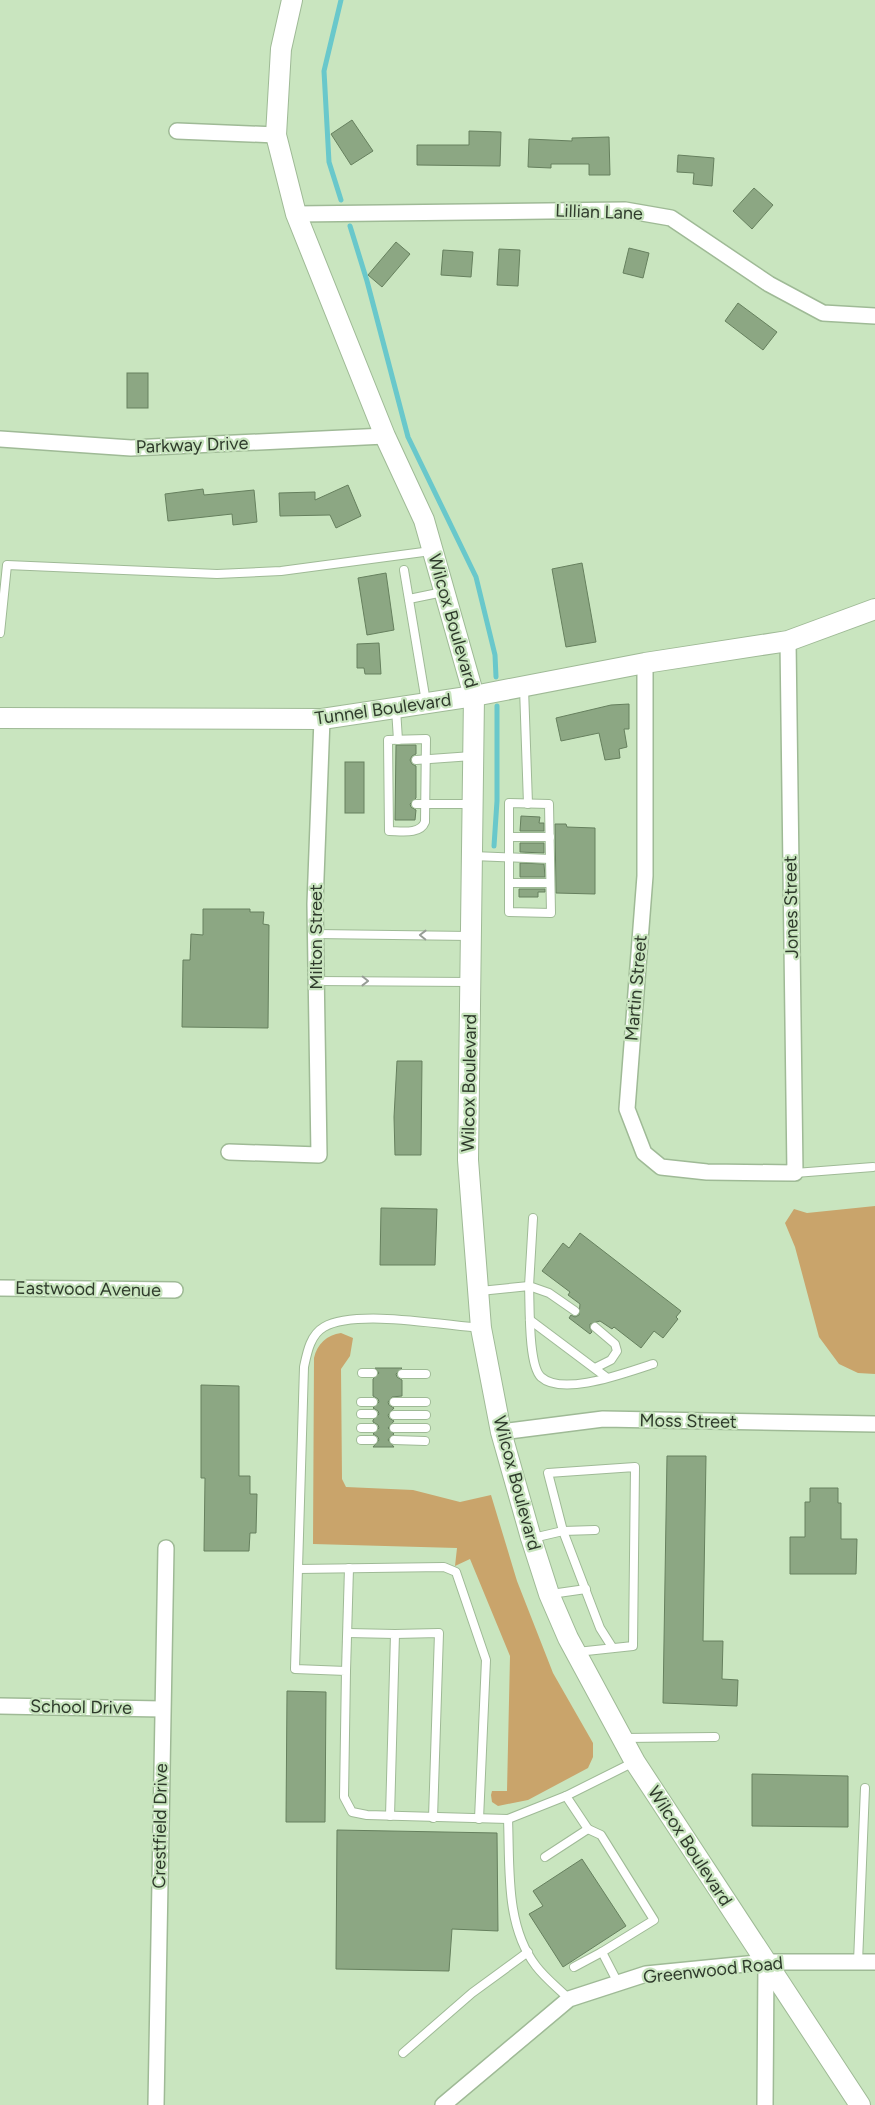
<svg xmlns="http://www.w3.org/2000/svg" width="875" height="2105" font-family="Figtree,sans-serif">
	<rect width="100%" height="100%" fill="#c9e5bf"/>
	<g fill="#c9a46b">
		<path d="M875,1206v168l-17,-1 -19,-9 -20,-27 -24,-90 -10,-24 9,-14 13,4z"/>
		<path d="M341,1333l12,5 -3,18 -9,13 1,110 4,8 67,3 47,12 31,-7 26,86 36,92 40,70v14l-5,11 -60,32 -30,6 -6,-4 -1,-7 1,-4h15l3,-135 -40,-97 -15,7 2,-18 -144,-4 1,-186c3,-14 13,-23 27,-25z"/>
	</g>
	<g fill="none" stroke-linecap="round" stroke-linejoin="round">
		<g stroke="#69c8cb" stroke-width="5">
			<path d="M341,200l-12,-38 -5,-91 17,-71"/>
			<path d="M350,226l17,55 41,156 68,140 19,78 1,22"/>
			<path d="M494,846l3,-45v-95"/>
		</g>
	</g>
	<g fill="#8ca783" stroke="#66805e">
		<path d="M352,120l21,31 -22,14 -20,-31z"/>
		<path d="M469,131l32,1 -1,34 -83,-1v-20h52z"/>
		<path d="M609,137l1,38h-21v-11h-38v4l-23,-1 1,-28 43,2v-3z"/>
		<path d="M678,155l36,3 -2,28 -19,-2 1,-11 -17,-1z"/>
		<path d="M754,188l19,17 -21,24 -19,-18z"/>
		<path d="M396,242l14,12 -28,33 -14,-12z"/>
		<path d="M629,248l20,5 -6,25 -20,-5z"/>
		<path d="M499,249l21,1 -2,36 -21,-1z"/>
		<path d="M443,250l30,2 -2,25 -30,-2z"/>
		<path d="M738,303l39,29 -14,18 -38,-29z"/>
		<rect x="127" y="373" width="21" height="35"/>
		<path d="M348,485l13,31 -25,12 -6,-13 -50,1 -1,-23 36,-1v8z"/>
		<path d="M203,489l1,6 50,-5 3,32 -24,3 -1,-11 -64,7 -3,-27z"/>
		<path d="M582,563l14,79 -30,5 -14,-78z"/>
		<path d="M386,573l8,57 -27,5 -9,-57z"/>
		<path d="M379,643l2,31h-16l-1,-6h-7v-24z"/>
		<path d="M629,704v25h-5l3,18 -8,2 1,9 -15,2 -6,-27 -38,8 -5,-23 55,-13z"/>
		<path d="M396,745h20v9l-4,2 -2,4 2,4 4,2v32l-6,6 1,3 5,3 -1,10h-20z"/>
		<rect x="345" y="762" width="19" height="51"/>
		<path d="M521,816l19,1 -1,6h5v8h-24z"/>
		<path d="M555,824h11l1,3 28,1v66l-39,-1z"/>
		<path d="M520,843h24v10l-24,-1z"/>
		<path d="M520,863l24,1 1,13h-25z"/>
		<path d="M519,889h26v3h-7v5h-19z"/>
		<path d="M203,909h47v3h14l-1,12 6,1 -1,103 -86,-1 1,-67h7l1,-26 12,1z"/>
		<path d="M397,1061h25l-1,94h-26l-1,-38z"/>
		<path d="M381,1208l56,1 -2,56h-55z"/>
		<path d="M580,1233l101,78 -5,6 2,2 -15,19 -9,-7 -13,17 -27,-21 -2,2 -12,-8 -10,3v4l2,4 -2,2 -21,-16 2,-3 4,2 4,-2 1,-11 -12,-9 2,-3 -28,-21 21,-28 6,5z"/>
		<path d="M375,1368h27l-6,6 1,3 5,3v16l-10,1 -4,5 1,3 5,3 -6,7 1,3 5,3 -6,7 6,6 -4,3 -2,3 6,7h-21l6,-7 -1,-3 -5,-3 6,-6 -1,-3 -5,-3v-2l6,-6 -1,-3 -5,-3 6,-6 -1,-3 -5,-3v-17l6,-6z"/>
		<path d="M201,1385l38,1v90h11v18h7l-1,39h-6l-1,18h-45l1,-73h-4z"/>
		<path d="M667,1456h39l-3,185h20l-1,38 16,1 -1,26 -74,-3z"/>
		<path d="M810,1488h28v15h3v36h16l-1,35h-66v-37h15v-35h5z"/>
		<path d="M287,1691l39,1 -1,130h-39z"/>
		<path d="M752,1774l96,2v51l-96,-1z"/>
		<path d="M337,1830l160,3 1,98 -46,-2 -3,42 -113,-2z"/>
		<path d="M582,1859l44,67 -63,41 -34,-53 14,-8 -10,-15z"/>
	</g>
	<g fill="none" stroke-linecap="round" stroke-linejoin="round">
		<defs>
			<g id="lane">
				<path d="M404,570l22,132"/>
				<path d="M409,599l34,-7"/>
				<path d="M0,633l7,-68 210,9 64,-3 150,-20"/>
				<path d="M524,688l4,116"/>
				<path d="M396,709l2,31"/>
				<path d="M426,739l-1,83c-5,13 -25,9 -36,9l-1,-91z"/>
				<path d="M416,760l56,-4"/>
				<path d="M509,803l40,1 2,109 -42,-1z"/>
				<path d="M416,804h55"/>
				<path d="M509,837h41"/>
				<path d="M473,856l77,3"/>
				<path d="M510,883h40"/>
				<path d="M316,934l154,2"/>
				<path d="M316,981l153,1"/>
				<path d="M795,1173l78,-6"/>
				<path d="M533,1218l-4,68 20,7 26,18"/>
				<path d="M480,1291l49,-5c1,18 -1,79 12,91 22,20 86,-5 112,-13"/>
				<path d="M530,1320l76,57"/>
				<path d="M481,1328c-39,-3 -125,-19 -157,-1 -14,8 -17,26 -20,40l-9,302 51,2 -2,126 8,15 15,3 141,4 58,-23 68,-34"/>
				<path d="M595,1368l16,-8 6,-9 -2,-7 -20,-17"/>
				<path d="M362,1373h11"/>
				<path d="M402,1374h24"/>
				<path d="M361,1402h12"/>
				<path d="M394,1402h32"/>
				<path d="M361,1414h12"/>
				<path d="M394,1415h32"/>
				<path d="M361,1428h12"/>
				<path d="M394,1428h32"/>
				<path d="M361,1440h12"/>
				<path d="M394,1440l31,1"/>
				<path d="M533,1538l30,-7 32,-1"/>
				<path d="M298,1569l146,-2 12,5 30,88 -7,159"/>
				<path d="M551,1594l35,-5"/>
				<path d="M348,1633l47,1 -5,182"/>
				<path d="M395,1634l44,-1 -6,185"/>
				<path d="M577,1652l56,-6 2,-179 -87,6 15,58 37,97 12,19"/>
				<path d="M346,1671l3,-103"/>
				<path d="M624,1738l91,-1"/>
				<path d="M508,1819c2,48 -3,107 28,147 9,12 22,22 33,33"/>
				<path d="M588,1829l13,6 53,85 -52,32 16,31"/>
				<path d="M545,1857l43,-28 -22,-33"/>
				<path d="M858,1962l7,-174"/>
				<path d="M574,1967l28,-15"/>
				<path d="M403,2053l69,-60 56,-41"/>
			</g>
			<g id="street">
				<path d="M177,131l99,4"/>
				<path d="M296,214l329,-4 46,8 98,66 54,29 52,3"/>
				<path d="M0,439l131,9 254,-12"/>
				<path d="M645,663v213l-18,233 17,44 17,14 46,5 88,1 -7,-532"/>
				<path d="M229,1152l90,3 -4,-251 7,-185"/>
				<path d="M0,1288l175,2"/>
				<path d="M501,1432l102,-13 272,5"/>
				<path d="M0,1706l162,3"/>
				<path d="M156,2105l10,-557"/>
				<path d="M443,2105l126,-106 77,-25 120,-12h109"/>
				<path d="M765,2105l1,-143"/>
			</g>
			<g id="secondary">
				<path d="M292,0l-11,49 -5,86 20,79 89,222 39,84 50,176 -6,464 13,168 20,104 30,106 18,56 19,44 67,124 225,343"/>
				<path d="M0,718l322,1 152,-23 171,-33 143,-22 87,-32"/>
			</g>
		</defs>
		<use href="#lane" stroke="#9fba96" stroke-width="10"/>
		<use href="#street" stroke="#9fba96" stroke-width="18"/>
		<use href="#secondary" stroke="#9fba96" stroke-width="22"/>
		<use href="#lane" stroke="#fff" stroke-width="8"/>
		<use href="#street" stroke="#fff" stroke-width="15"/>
		<use href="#secondary" stroke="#fff" stroke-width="20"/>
	</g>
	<defs><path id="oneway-chevron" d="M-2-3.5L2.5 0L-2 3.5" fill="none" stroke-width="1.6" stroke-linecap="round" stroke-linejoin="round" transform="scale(1.25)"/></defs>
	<g stroke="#979d96">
		<use href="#oneway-chevron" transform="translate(423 935) rotate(-179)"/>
		<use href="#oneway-chevron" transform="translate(365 981) rotate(1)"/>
	</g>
	<g text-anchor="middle" stroke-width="4.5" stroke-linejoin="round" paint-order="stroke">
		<g font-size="18" fill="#2f3b2c" stroke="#c9e5bf">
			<text transform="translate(599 212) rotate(2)" y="6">Lillian Lane</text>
			<text transform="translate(192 445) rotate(-2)" y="6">Parkway Drive</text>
			<text transform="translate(453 621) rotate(74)" y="6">Wilcox Boulevard</text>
			<text transform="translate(383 709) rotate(-8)" y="6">Tunnel Boulevard</text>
			<text transform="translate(791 907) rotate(-91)" y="6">Jones Street</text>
			<text transform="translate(316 937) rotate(-90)" y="6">Milton Street</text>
			<text transform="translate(636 988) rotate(-85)" y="6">Martin Street</text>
			<text transform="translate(469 1083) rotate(-89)" y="6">Wilcox Boulevard</text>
			<text transform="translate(88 1289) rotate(1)" y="6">Eastwood Avenue</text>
			<text transform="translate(688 1421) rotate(1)" y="6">Moss Street</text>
			<text transform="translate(517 1483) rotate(75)" y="6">Wilcox Boulevard</text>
			<text transform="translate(81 1707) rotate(1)" y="6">School Drive</text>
			<text transform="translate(160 1826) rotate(-89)" y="6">Crestfield Drive</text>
			<text transform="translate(690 1846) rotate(57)" y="6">Wilcox Boulevard</text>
			<text transform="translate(713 1970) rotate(-6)" y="6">Greenwood Road</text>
		</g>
	</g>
</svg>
